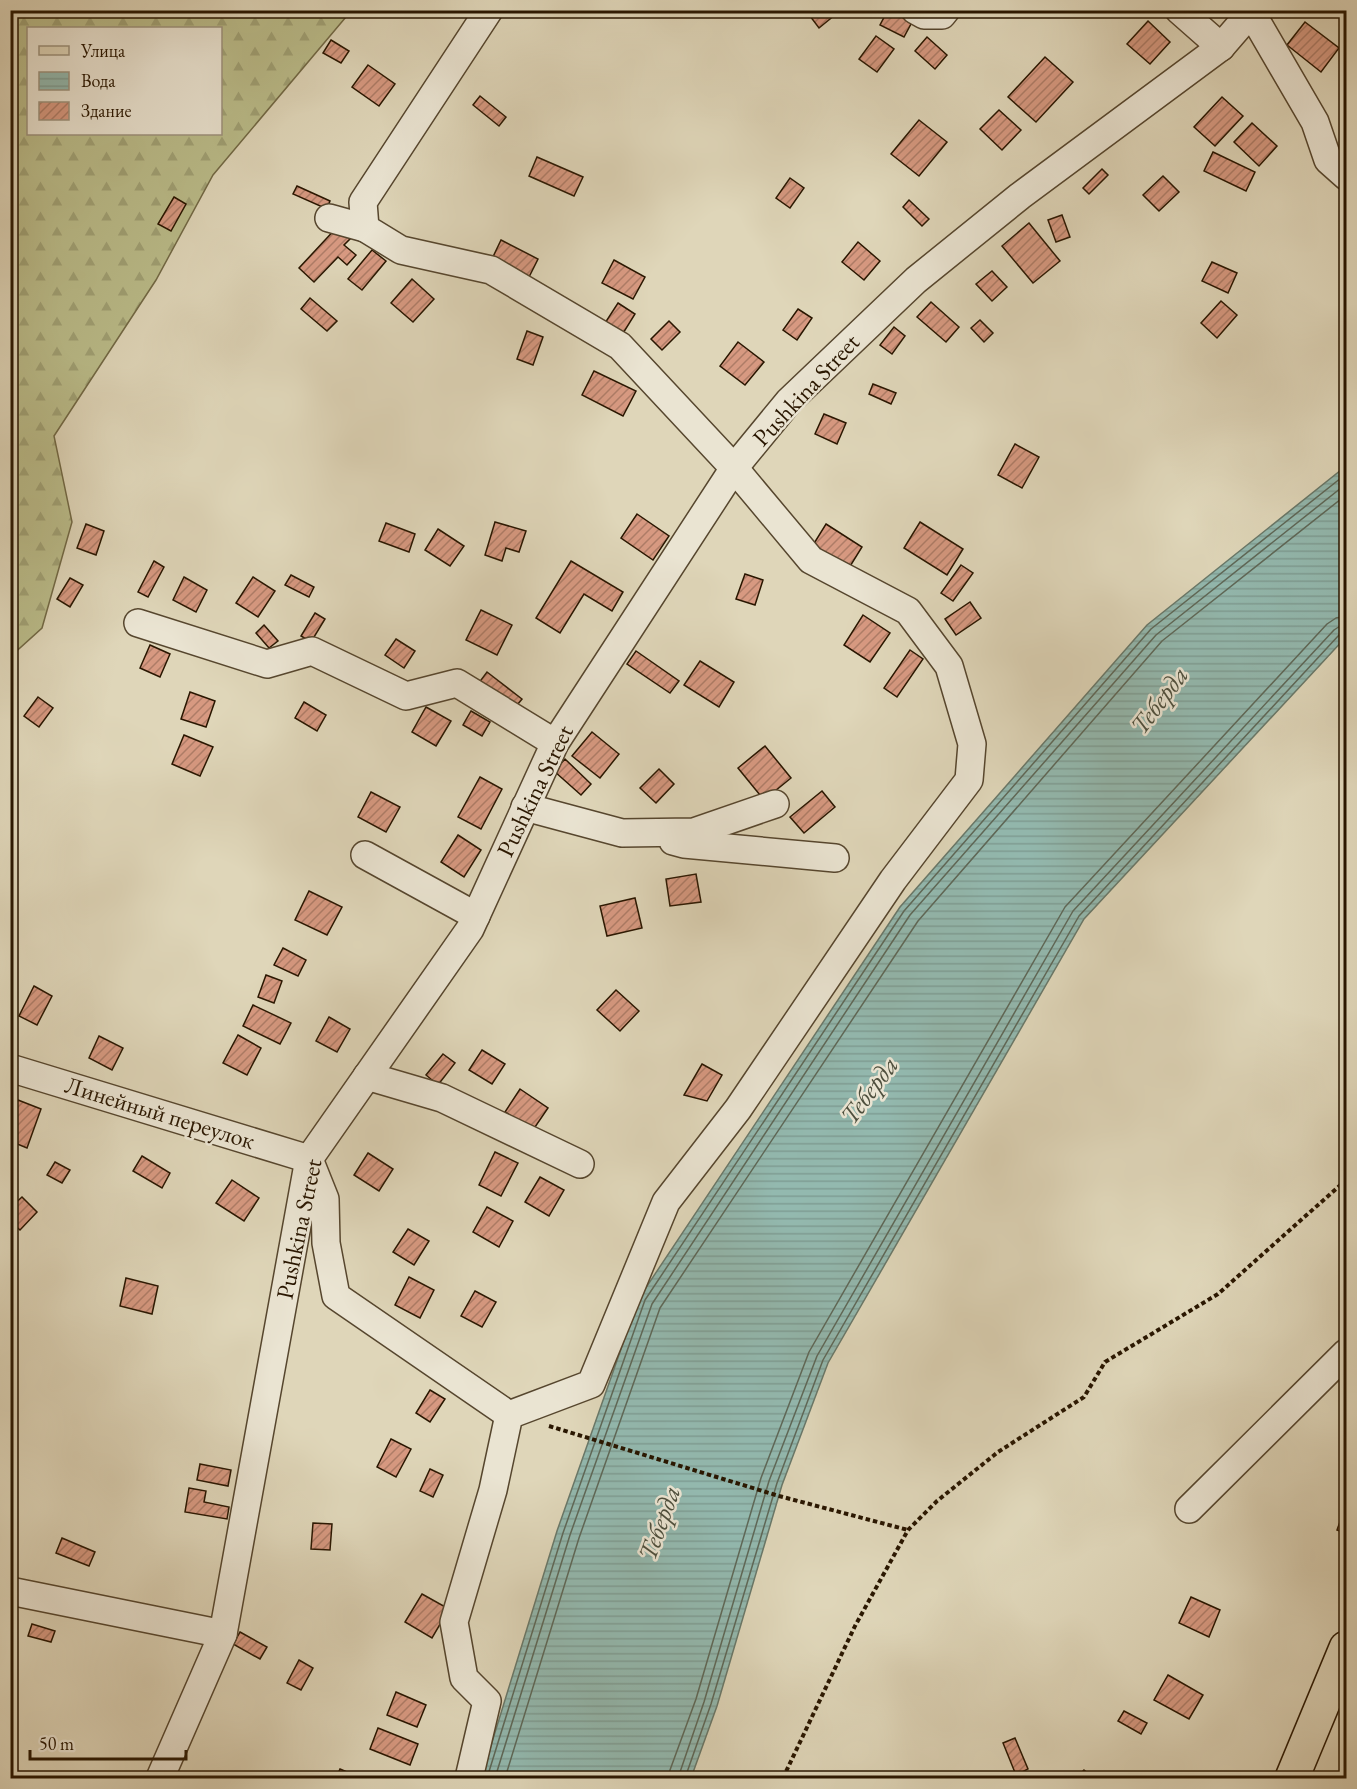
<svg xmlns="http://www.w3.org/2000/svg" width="1357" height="1789" font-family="'EB Garamond',serif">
	<defs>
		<pattern id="forest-firs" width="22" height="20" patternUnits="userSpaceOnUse" patternTransform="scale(1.5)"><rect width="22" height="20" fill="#babc8a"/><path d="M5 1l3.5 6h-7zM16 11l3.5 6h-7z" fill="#a0a175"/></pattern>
		<pattern id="water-rules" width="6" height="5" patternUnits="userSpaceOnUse" patternTransform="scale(1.5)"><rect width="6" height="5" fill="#93b9af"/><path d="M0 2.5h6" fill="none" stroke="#7f9e95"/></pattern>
		<pattern id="building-hatch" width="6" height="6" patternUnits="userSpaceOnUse" patternTransform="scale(1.5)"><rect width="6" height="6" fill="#d79981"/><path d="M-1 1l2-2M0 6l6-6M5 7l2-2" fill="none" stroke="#ae7c67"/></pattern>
	</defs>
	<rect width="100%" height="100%" fill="#dfd6b9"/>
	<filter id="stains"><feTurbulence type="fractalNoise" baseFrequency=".00333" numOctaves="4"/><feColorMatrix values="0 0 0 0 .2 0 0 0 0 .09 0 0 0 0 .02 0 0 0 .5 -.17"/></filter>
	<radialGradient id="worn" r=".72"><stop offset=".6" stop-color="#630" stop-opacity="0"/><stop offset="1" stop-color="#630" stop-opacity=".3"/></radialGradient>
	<path fill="url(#forest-firs)" stroke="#726945" stroke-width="1.5" fill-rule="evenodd" d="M11,11h340l-138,164 -57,105 -102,156 18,86 -30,106 -31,28zM28,28h192v106h-192z"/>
	<path fill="url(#water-rules)" stroke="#697869" stroke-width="1.5" d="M1346,466v171l-262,282 -256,444 -46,122 -65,221 -26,72h-210l76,-247 82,-233 261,-391 247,-282z"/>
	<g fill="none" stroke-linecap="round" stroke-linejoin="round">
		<g stroke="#5e6858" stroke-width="1.5">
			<path d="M487,1778l76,-245 82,-233 259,-389 247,-282 195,-155"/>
			<path d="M495,1778l75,-243 82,-231 258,-389 246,-280 190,-151"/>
			<path d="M505,1778l74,-240 81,-230 258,-387 244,-280 184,-146"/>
			<path d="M669,1778l1,-8 26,-71 65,-221 48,-126 256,-445 262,-283 9,-6 10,-2"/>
			<path d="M678,1778l26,-76 65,-221 48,-125 256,-445 261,-281 6,-4 6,-1"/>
			<path d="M685,1778l26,-74 66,-221 46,-123 256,-444 260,-281 7,-2"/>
		</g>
	</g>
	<g fill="url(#building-hatch)" stroke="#291600" stroke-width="1.5">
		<path d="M809,10h32l-22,18 -12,-16z"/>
		<path d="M888,10l24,12 -8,15 -24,-12z"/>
		<path d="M1148,21l22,21 -20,22 -23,-20z"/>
		<path d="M1305,22l34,26 -18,24 -34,-27z"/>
		<path d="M876,36l18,13 -17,23 -18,-13z"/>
		<path d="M927,37l20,18 -12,14 -20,-18z"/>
		<path d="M331,40l18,11 -8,12 -18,-10z"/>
		<path d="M1045,57l28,25 -37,40 -28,-25z"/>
		<path d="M368,65l27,19 -16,22 -27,-19z"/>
		<path d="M480,96l26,21 -7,9 -26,-21z"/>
		<path d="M1222,97l21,19 -28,30 -21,-19z"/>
		<path d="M999,110l22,20 -19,20 -22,-21z"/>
		<path d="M919,120l28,22 -28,34 -28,-22z"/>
		<path d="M1252,123l25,23 -18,20 -25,-24z"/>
		<path d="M1213,152l42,20 -9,19 -42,-20z"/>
		<path d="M537,157l46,20 -9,19 -45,-20z"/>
		<path d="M1102,169l6,6 -19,19 -6,-6z"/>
		<path d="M1163,176l16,16 -20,19 -16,-16z"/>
		<path d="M790,178l14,10 -14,20 -14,-10z"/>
		<path d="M297,186l33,15 -3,8 -34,-15z"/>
		<path d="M174,197l12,7 -15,27 -13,-7z"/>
		<path d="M909,200l20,19 -7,7 -19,-19z"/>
		<path d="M1062,215l8,22 -14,5 -8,-22z"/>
		<path d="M1029,223l31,38 -27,22 -31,-37z"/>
		<path d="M339,225l13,12 -8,8 12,10 -9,10 -9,-8 -24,25 -15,-14z"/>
		<path d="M501,240l37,19 -10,20 -37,-18z"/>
		<path d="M858,242l22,19 -16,19 -22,-18z"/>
		<path d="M372,250l14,11 -24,29 -14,-11z"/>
		<path d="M614,260l31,17 -12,22 -31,-16z"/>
		<path d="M1212,262l25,11 -9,20 -26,-12z"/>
		<path d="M992,271l15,16 -15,14 -16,-17z"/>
		<path d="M412,279l22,20 -21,23 -22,-19z"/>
		<path d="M310,298l27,23 -10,10 -26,-22z"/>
		<path d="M1221,301l16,14 -20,23 -16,-15z"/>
		<path d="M931,302l28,25 -13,15 -29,-25z"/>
		<path d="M618,303l17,11 -13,21 -17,-12z"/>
		<path d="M798,309l14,9 -15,22 -14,-10z"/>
		<path d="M980,320l13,13 -9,9 -13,-14z"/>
		<path d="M669,321l11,11 -18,18 -11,-11z"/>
		<path d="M894,327l11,9 -13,18 -12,-9z"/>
		<path d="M527,331l16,6 -10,28 -16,-6z"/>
		<path d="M738,342l26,20 -19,23 -25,-19z"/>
		<path d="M594,371l42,20 -13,25 -41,-21z"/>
		<path d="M873,384l23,9 -5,11 -22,-10z"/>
		<path d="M824,414l22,9 -9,21 -22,-10z"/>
		<path d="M1015,444l24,13 -17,31 -24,-13z"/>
		<path d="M637,514l32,22 -16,24 -32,-22z"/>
		<path d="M495,522l31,9 -7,21 -13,-4 -4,13 -17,-6z"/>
		<path d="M920,522l43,27 -16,26 -43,-27z"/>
		<path d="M386,523l29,11 -6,18 -30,-11z"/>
		<path d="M86,524l18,7 -8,24 -19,-7z"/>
		<path d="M826,524l36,23 -13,21 -36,-23z"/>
		<path d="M438,529l26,17 -14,20 -25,-16z"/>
		<path d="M154,561l10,6 -16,30 -10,-5z"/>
		<path d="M571,561l52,31 -11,19 -28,-17 -24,39 -24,-15z"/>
		<path d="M961,565l12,8 -20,28 -12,-8z"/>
		<path d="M745,574l18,6 -8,25 -19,-6z"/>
		<path d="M291,575l23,12 -5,10 -24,-12z"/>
		<path d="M184,577l23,13 -11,22 -23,-12z"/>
		<path d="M253,577l22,14 -17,26 -22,-14z"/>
		<path d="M70,578l13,7 -13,22 -13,-8z"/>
		<path d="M970,602l11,16 -25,17 -11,-16z"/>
		<path d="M481,610l31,15 -15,30 -31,-15z"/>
		<path d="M315,613l10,6 -14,23 -10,-6z"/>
		<path d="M863,615l27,18 -20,29 -26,-17z"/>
		<path d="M264,625l14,16 -9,7 -13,-15z"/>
		<path d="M396,639l19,12 -11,17 -19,-13z"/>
		<path d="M150,645l20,9 -10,23 -20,-9z"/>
		<path d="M910,650l13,9 -26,38 -13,-9z"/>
		<path d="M636,651l43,30 -9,12 -43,-29z"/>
		<path d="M700,661l34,21 -15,25 -35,-22z"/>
		<path d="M487,672l35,27 -9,11 -35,-26z"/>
		<path d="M190,692l25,9 -9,26 -25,-8z"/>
		<path d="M38,697l15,11 -14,19 -15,-11z"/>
		<path d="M304,702l22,13 -9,16 -22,-13z"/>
		<path d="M426,707l25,14 -15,25 -24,-14z"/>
		<path d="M471,711l19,11 -8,14 -19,-11z"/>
		<path d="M592,732l27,22 -19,24 -28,-22z"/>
		<path d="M184,735l29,12 -13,29 -28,-12z"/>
		<path d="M765,746l26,32 -27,22 -26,-32z"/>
		<path d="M565,759l26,25 -10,11 -27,-24z"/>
		<path d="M659,769l15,15 -18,19 -16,-15z"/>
		<path d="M480,777l22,12 -21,40 -23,-12z"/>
		<path d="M822,791l13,16 -31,26 -14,-16z"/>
		<path d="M371,792l29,15 -14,25 -28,-15z"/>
		<path d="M458,835l23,15 -17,27 -23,-15z"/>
		<path d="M696,874l5,28 -31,4 -4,-27z"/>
		<path d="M309,891l33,16 -15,28 -32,-15z"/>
		<path d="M635,898l7,30 -35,8 -7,-30z"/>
		<path d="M283,948l23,12 -8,16 -24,-11z"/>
		<path d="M266,975l16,6 -8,22 -16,-6z"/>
		<path d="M34,986l18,10 -15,29 -18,-9z"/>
		<path d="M616,990l23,21 -19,20 -23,-21z"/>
		<path d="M253,1005l38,18 -11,21 -37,-18z"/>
		<path d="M329,1017l21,12 -13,23 -21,-11z"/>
		<path d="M238,1035l23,13 -14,27 -24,-12z"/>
		<path d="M99,1036l24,12 -11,22 -23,-12z"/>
		<path d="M482,1050l23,14 -13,20 -23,-14z"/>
		<path d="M443,1054l12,9 -17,22 -12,-10z"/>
		<path d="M702,1064l20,11 -15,26 -23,-6z"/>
		<path d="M520,1089l28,19 -15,22 -28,-18z"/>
		<path d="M18,1100l23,9 -14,39 -17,-7v-21z"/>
		<path d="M495,1152l23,11 -17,33 -22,-11z"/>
		<path d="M368,1153l25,16 -14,22 -25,-16z"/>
		<path d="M142,1156l28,17 -8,15 -29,-17z"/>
		<path d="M55,1162l15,8 -8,13 -15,-8z"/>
		<path d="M540,1177l24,13 -15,26 -24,-14z"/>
		<path d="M232,1180l27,18 -15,23 -28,-18z"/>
		<path d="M22,1197l15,15 -17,18 -10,-9v-13z"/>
		<path d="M487,1207l26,14 -14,26 -26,-15z"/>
		<path d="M408,1229l21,12 -15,24 -21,-13z"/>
		<path d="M409,1277l25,13 -14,28 -25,-13z"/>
		<path d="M126,1278l32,8 -6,28 -32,-8z"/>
		<path d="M475,1291l21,11 -14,25 -21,-11z"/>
		<path d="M430,1390l15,9 -15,23 -14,-9z"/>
		<path d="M391,1439l20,10 -15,28 -19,-10z"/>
		<path d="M200,1464l31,6 -3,16 -31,-6z"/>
		<path d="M430,1469l13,6 -10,22 -13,-6z"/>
		<path d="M189,1488l17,3 -2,11 25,5 -2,12 -42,-7z"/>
		<path d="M1345,1508h1v25l-9,-3z"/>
		<path d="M313,1523l19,1 -2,26 -19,-1z"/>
		<path d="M62,1538l33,14 -6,14 -33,-13z"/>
		<path d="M422,1594l27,15 -17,29 -27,-16z"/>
		<path d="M1191,1597l29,13 -11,27 -30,-14z"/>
		<path d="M32,1624l23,7 -4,11 -23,-6z"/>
		<path d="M240,1632l27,15 -7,12 -27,-15z"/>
		<path d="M299,1660l14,8 -12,22 -14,-7z"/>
		<path d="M1168,1675l35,20 -14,24 -35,-19z"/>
		<path d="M396,1692l30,13 -9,22 -30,-12z"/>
		<path d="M1124,1711l23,12 -6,11 -23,-13z"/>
		<path d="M378,1728l40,16 -8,21 -40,-16z"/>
		<path d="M1015,1738l13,31 -12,6 -13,-32z"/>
		<path d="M340,1769l21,9h-25z"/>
		<path d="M1084,1770l10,8h-18z"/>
	</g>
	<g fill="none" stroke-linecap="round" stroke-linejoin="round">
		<defs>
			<g id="minor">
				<path d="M915,10l9,5h18l4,-5"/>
				<path d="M1179,10l42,37"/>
				<path d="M1251,12l64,110 13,38 18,16"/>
				<path d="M329,218l36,10"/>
				<path d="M138,623l129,41 45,-13 94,45 51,-13 98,60"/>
				<path d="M525,807l97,26 72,-1 81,-28"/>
				<path d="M673,841l11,3 151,14"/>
				<path d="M365,855l111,61"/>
				<path d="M10,1068l299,91 16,40 1,44 10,53 173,119"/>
				<path d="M367,1076l75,22 138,66"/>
				<path d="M1189,1509l157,-156"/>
				<path d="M10,1591l213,43"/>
				<path d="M160,1778l63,-144 86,-475 161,-230 85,-186 179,-275 55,-67 127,-121 104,-84 201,-149 32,-37"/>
				<path d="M469,1778l18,-77 -23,-23 -10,-56 39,-132 16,-75 82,-31 75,-182 72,-93 155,-229 76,-100 3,-36 -23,-78 -41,-55 -97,-51 -77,-92 -114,-122 -129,-76 -90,-20 -36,-22 -2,-26 126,-192"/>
			</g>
			<path id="major" d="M1292,1778l54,-130"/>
		</defs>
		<use href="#minor" stroke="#56462e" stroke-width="30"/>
		<use href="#major" stroke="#291600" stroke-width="36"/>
		<g stroke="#291600" stroke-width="4" stroke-dasharray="4.5 3" stroke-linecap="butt">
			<path d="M549,1426l230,70 129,34"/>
			<path d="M783,1778l72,-152 53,-96 29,-29 61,-49 86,-55 21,-35 113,-68 128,-114"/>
		</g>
		<use href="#minor" stroke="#eae4d2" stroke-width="27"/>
		<use href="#major" stroke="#dfd6b9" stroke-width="33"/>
	</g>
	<g text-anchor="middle" stroke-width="5" stroke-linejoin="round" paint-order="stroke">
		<g font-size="24" fill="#291600" stroke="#eae4d2">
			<text transform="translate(806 390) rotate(-47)" y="8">Pushkina Street</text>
			<text transform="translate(535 791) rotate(-64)" y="8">Pushkina Street</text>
			<text transform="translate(160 1113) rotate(17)" y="8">Линейный переулок</text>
			<text transform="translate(299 1229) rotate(-78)" y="8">Pushkina Street</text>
		</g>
		<g font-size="26" font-style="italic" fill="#4e4f3d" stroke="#eae4d2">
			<text transform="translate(1159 700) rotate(-53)" y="9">Теберда</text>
			<text transform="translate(869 1090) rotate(-53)" y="9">Теберда</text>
			<text transform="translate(659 1523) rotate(-70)" y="9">Теберда</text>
		</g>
	</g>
	<rect width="1357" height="1789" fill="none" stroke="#dfd6b9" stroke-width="36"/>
	<rect x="12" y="12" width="1333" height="1765" fill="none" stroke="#291600" stroke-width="3"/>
	<rect x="18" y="18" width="1321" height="1753" fill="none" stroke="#291600" stroke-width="1.5"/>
	<rect x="27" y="27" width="195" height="108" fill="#eae4d2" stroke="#9d927e" stroke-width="1.5"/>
	<rect x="39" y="46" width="30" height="9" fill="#dfd6b9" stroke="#9d927e" stroke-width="1.5"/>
	<text x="81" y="57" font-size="18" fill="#291600">Улица</text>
	<rect x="39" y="72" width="30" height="18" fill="url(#water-rules)" stroke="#9d927e" stroke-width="1.5"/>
	<text x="81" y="87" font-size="18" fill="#291600">Вода</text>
	<rect x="39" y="102" width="30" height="18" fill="url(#building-hatch)" stroke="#9d927e" stroke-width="1.5"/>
	<text x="81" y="117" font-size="18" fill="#291600">Здание</text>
	<path d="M30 1750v9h156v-9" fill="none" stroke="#291600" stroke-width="3"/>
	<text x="39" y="1750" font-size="18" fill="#291600" stroke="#eae4d2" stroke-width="4.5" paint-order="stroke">50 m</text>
	<rect width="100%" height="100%" filter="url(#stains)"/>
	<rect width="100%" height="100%" fill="url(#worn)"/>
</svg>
